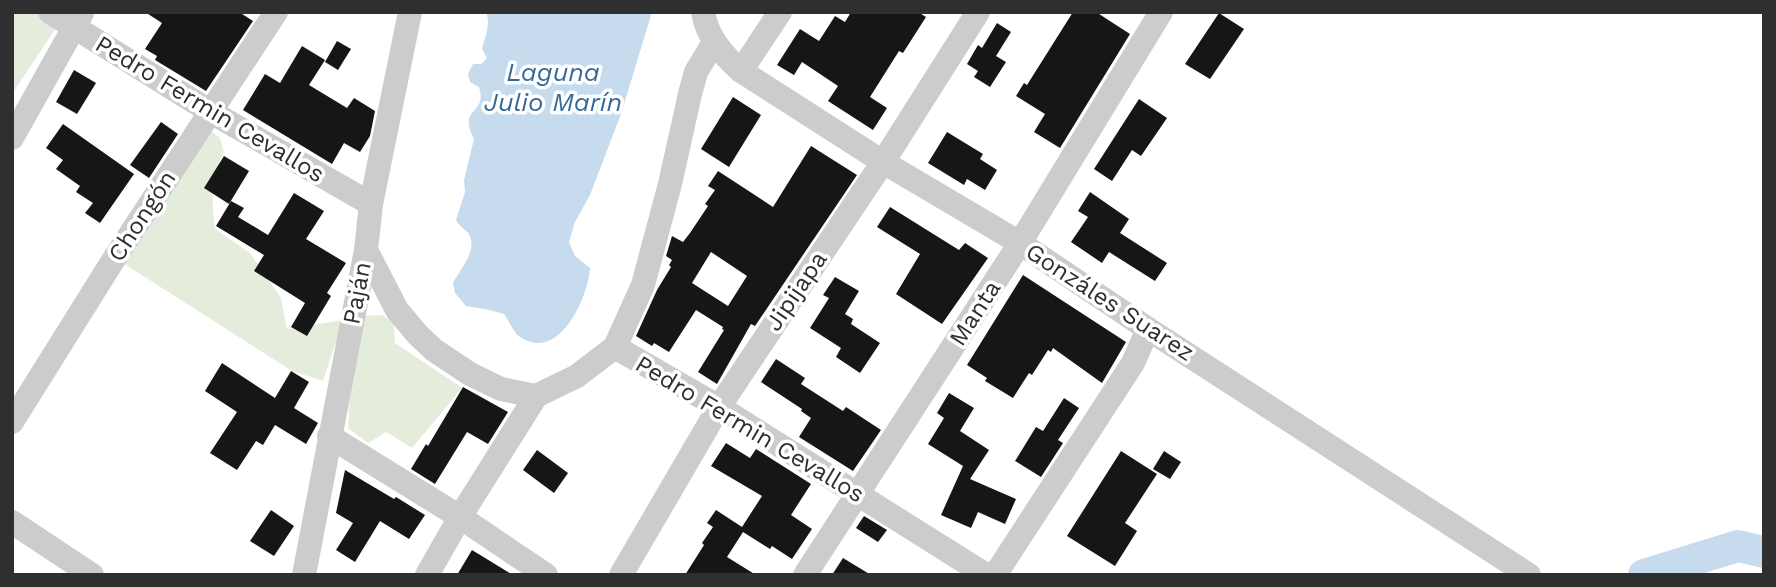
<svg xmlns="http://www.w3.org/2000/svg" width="1776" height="587" font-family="'Work Sans',sans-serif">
	<rect width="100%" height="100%" fill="#fff"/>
	<g fill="#e4eddc">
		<path d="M12,12h25l21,13 -46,69z"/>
		<path d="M209,130l11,8 4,14c-13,24 -13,51 -9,77l35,24 31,45 6,31 56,-9 -20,61 -31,-10 -169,-108z"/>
		<path d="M382,315l12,8 1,20 67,45 -50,60 -26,-16 -18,11 -20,-15 5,-84 11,-28z"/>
	</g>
	<path fill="#c7dbee" d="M486,12h166l-31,102 -31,81 -15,27 -6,20 6,14 15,12c-2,30 -31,95 -70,69 -6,-4 -11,-16 -16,-23l-19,-5 -19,-3 -11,-13 -2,-11c8,-12 26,-35 15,-49 -4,-5 -9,-7 -12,-13l9,-28 -1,-12 10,-41c-17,-33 14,-23 5,-52l-9,-5 -2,-8 5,-10h8l6,-6 -5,-9c3,-12 9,-25 4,-37z"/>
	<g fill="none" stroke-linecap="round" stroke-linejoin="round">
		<path stroke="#c7dbee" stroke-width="32" d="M1644,575l94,-29 26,6"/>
	</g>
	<g fill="#161616" fill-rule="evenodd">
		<path d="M145,12h94l14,9 -47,70 -51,-31 2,-4 -12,-7 17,-26z"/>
		<path d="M851,12h67l8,5 -23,36 -4,-2 -29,46 17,11 -14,22 -45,-29 10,-15 -36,-24 -8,13 -17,-10 23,-36 19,12 16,-25 10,6z"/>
		<path d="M1073,12h23l34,22 -70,114 -26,-16 11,-18 -29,-18 8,-13 3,2z"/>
		<path d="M1219,13l25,16 -34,50 -25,-15z"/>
		<path d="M997,23l14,9 -15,24 10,6 -16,25 -16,-10 4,-6 -11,-7 11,-19 4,3z"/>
		<path d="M337,41l14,8 -13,21 -13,-8z"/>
		<path d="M302,46l23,14 -16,25 38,23 7,-10 21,13 -5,25 -10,16 -16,-9 -12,21 -89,-54 22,-36 15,9z"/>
		<path d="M74,70l22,13 -19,31 -21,-12z"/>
		<path d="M733,97l28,18 -32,52 -28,-18z"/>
		<path d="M1139,99l28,19 -26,38 -9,-6 -20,31 -18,-12z"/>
		<path d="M161,122l17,12 -29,44 -19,-13z"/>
		<path d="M63,124l71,50 -34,49 -15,-10 8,-10 -17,-11 4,-6 -24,-17 7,-9 -17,-12z"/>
		<path d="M947,132l36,22 -3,5 17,11 -12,20 -18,-11 -3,6 -36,-22z"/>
		<path d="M811,146l46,29 -102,151 -4,-2 -34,60 -19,-12 26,-42 -2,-1 1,-2 -27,-17 -27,42 -15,-9 -2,3 -16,-10 21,-46 14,-23 -2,-2 3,-5 -6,-4 6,-20 11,6 7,-9 18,-27 -3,-2 10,-14 -7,-4 10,-15 55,36zM711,252l36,24 -19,30 -36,-23z"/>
		<path d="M224,156l25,15 -20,33 -25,-16z"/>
		<path d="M1090,192l39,27 -9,14 47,30 -12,18 -46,-29 -7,11 -31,-21 17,-25 -10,-6z"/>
		<path d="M294,193l30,18 -18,28 40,24 -19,30 4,3 -24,40 -16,-9 14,-24 -51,-32 10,-16 -48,-29 15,-25 13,7 -6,9 30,18z"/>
		<path d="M890,207l69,43 6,-7 23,15 -46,66 -46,-30 24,-40 -43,-27z"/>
		<path d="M1023,275l103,67 -24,41 -49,-35 -2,4 -3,-2 -16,25 -3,-2 -16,25 -28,-17 2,-3 -20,-13z"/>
		<path d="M835,277l24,14 -14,23 8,5 -2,5 29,19 -20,30 -24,-16 5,-9 -31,-20 19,-30 -6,-3z"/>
		<path d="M776,359l29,19 -4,6 42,27 3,-4 35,23 -28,41 -54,-34 12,-19 -10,-7 1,-2 -41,-27z"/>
		<path d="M222,363l53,35 16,-27 18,11 -15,26 24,15 -12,21 -31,-19 -12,20 -7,-4 -19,29 -27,-17 27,-41 -32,-21z"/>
		<path d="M463,387l45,25 -20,32 -21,-12 -32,52 -24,-15 15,-25 2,2z"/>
		<path d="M949,393l25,15 -14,23 29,19 -19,29 46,20 -11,25 -27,-12 -7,16 -30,-13 22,-49 -35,-22 16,-26 -7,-5z"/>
		<path d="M1064,398l15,10 -21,32 5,3 -22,34 -26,-16 21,-34 7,4z"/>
		<path d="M726,443l24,15 6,-9 55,35 -20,31 21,14 -20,30 -20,-13 -2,3 -27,-17 -16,25 29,18h-71l19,-30 -2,-2 11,-16 -6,-4 9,-13 26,17 20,-31 -51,-30z"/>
		<path d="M537,450l31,23 -14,20 -31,-23z"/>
		<path d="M1121,451l36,23 -32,49 12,8 -22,35 -48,-30z"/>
		<path d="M1164,451l17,11 -11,17 -17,-10z"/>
		<path d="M345,470l49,29 2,-2 29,18 -16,24 -29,-18 -25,41 -19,-12 17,-27 -17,-10z"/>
		<path d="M271,510l23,16 -20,30 -24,-15z"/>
		<path d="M864,516l23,14 -9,12 -22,-14z"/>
		<path d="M472,550l41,25h-56z"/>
		<path d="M843,558l28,17h-39z"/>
	</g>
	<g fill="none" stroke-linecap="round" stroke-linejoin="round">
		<g stroke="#ccc" stroke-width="24">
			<path d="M50,12l161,100 160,92"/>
			<path d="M703,12c4,25 20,43 38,59l142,91 137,81 128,86 381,246"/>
			<path d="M741,71l39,-59"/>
			<path d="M12,138l70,-125"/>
			<path d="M366,250l31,60 21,25 16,15 36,24 31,15 35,7 41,-20 38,-29 28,-62 27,-101 20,-90 6,-22 18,-30"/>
			<path d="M615,347l104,60 267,168"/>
			<path d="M12,422l102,-163 162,-247"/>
			<path d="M329,436l131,81 86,58"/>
			<path d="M12,522l80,53"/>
			<path d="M304,575l62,-325 5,-46 39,-192"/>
			<path d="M427,575l33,-58 76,-121"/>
			<path d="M621,575l98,-168 164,-245 95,-150"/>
			<path d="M805,575l215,-332 141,-231"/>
			<path d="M995,575l138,-212 15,-34"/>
		</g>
	</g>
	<g text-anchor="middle" stroke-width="7" stroke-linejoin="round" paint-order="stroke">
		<g font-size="24" fill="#2f2f2f" stroke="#fff">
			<text transform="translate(210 109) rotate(31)" y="8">Pedro Fermin Cevallos</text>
			<text transform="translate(142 216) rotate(-57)" y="8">Chongón</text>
			<text transform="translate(796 291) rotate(-56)" y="8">Jipijapa</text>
			<text transform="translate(357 293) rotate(-79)" y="8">Paján</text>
			<text transform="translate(1110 302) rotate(33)" y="8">Gonzáles Suarez</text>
			<text transform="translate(975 313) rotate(-57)" y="8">Manta</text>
			<text transform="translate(750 429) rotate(31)" y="8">Pedro Fermin Cevallos</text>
		</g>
		<g font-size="26" font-style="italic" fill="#376997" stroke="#fff">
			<text x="553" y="81">Laguna<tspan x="553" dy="30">Julio Marín</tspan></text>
		</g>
	</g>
	<rect width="1776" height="587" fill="none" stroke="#2f2f2f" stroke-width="28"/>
</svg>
